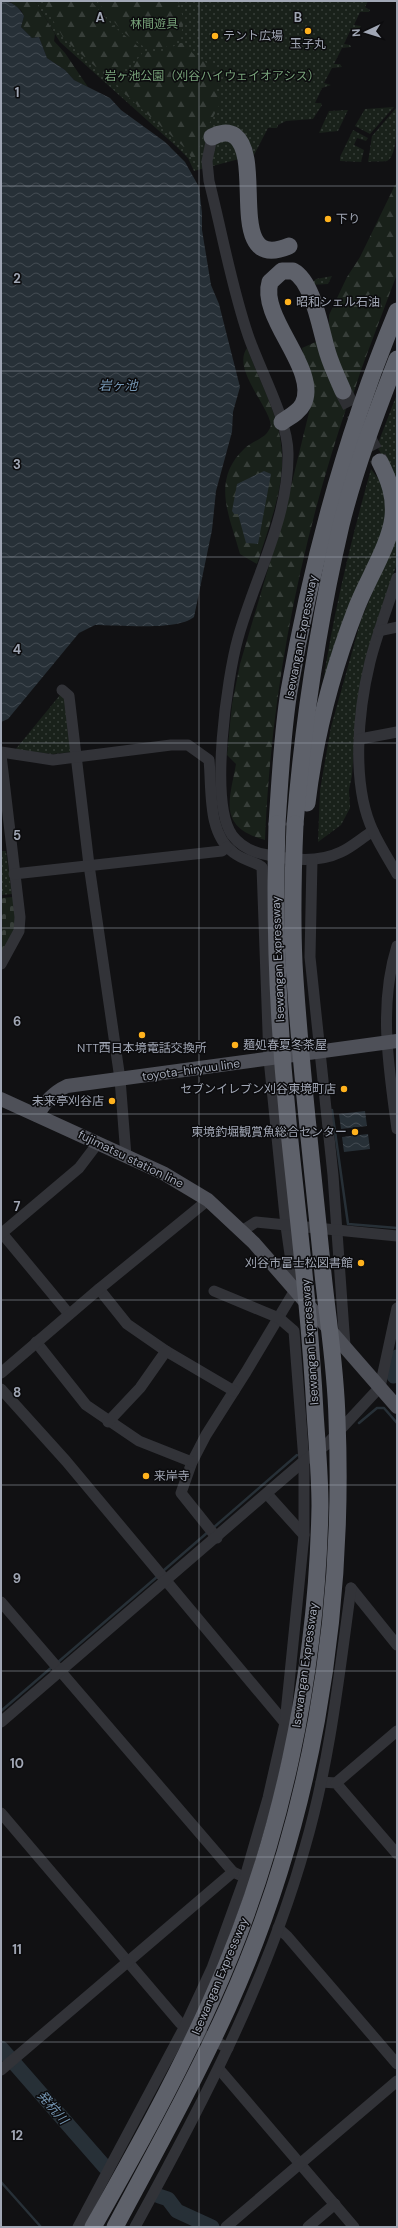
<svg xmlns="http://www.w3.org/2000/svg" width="398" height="2228" font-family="'DM Sans','Noto Sans JP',sans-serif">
	<defs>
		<pattern id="green-dots" width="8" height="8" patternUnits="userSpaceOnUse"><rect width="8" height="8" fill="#19211a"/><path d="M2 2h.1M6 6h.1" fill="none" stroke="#373e39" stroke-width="1.8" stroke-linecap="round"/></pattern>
		<pattern id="forest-firs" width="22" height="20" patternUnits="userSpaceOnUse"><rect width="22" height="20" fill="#19211a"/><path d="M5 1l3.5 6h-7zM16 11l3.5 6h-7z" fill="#373e39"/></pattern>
		<pattern id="cemetery-stones" width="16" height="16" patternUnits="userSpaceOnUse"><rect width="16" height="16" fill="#19211a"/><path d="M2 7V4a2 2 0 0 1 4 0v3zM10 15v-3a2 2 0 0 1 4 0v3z" fill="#373e39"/></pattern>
		<pattern id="water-waves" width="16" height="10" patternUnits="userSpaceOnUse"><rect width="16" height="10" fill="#273037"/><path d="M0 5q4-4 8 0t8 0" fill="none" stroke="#434b52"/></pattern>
	</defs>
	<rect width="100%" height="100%" fill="#111113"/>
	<g fill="url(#green-dots)">
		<path d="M35,1h333l-3,6 5,3 -1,2h-9l-6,13 7,1 -1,2 -9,1 -7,15 6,1 1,2 -9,1 -8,16h6l2,3 -10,1 -8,15 7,2 -9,3 -7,15h6l1,2 -9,14 -27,2 -8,4 -1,3h-9l-14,27 -60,16 -6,-13 -11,-11 -117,-105z"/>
		<path d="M394,107l-24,27 -15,-8 10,-17z"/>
		<path d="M397,107c0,12 1,49 -10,54 -6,1 -14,0 -19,1l4,-26z"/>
		<path d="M348,110l-10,21 -19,2 10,-22z"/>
		<path d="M353,130l15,8 -2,3 -9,-3 -3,7 10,5 -3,12 -21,-1v-4z"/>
		<path d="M332,276l-4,8 -18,1 6,-6z"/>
		<path d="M397,394v96l-2,-9 -18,-35z"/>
		<path d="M371,469l12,16 4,38 -69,197c10,-85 30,-169 53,-251z"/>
		<path d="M397,534v29l-30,90 -12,84 -3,38 -3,15 1,18 -9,17 -23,17 2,-52 11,-63 30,-107z"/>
		<path d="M60,695l5,3 7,54 -19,2 -38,-4z"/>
		<path d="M1,851h5l6,43 -11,1z"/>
	</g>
	<g fill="url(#forest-firs)">
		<path d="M9,1h26l20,33 -1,7 11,12 23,34 -14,-7 -9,-10 -18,-12 -8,-21 -7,1 -11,-11 3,-11 -3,-6z"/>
		<path d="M49,1h42l21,24 29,24 -28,33 -49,-43 -20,-34z"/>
		<path d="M97,1h81c2,7 5,14 5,21 1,20 -22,33 -40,24 -18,-9 -33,-29 -46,-45z"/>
		<path d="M180,43h5c9,16 23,22 40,26l-10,22 6,10c-9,22 -22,32 -22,58l-6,1 -8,-12 -69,-62 28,-35c19,3 21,-1 36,-8z"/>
		<path d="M397,181v93l-36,96 -11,34 -2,-1c-48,141 -77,288 -83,437 -47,-13 -36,-38 -29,-76l-9,-9 5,-51 8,-40 45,-153 27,-111 -10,-52 18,-8 18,30 -9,-43v-12l18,-38 13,-20z"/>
		<path d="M247,348c11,29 30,64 34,95 6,40 -12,83 -24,121l-17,-10c-10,-37 -30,-74 5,-106 10,-9 22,-9 26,-23 -4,-22 -39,-56 -24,-77z"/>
	</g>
	<path fill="url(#cemetery-stones)" d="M13,897l4,29 -16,30v-58z"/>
	<g fill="url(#water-waves)">
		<path d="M1,1c11,0 18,6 23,15l-3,11 11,11 7,-1 8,21 18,12 9,10 36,18 11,12 44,32 20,20 14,25 3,26v17l9,55 8,19 21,83 -7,25 -1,20 -16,59 -4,39 -18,87c-17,14 -75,8 -99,8l-16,8 -71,86 -7,3z"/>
		<path d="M264,471l7,3 -13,70 -12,-1 -8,-29h-4l-2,-3 5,-27z"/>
		<path d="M365,1111l2,15 -26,3 -2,-15z"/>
		<path d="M368,1134l2,15 -26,3 -2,-15z"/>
	</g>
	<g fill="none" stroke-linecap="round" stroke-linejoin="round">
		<g stroke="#273037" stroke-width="2.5">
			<path d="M332,1110l16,114 49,4"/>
			<path d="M359,1423l18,-15h7l13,15"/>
			<path d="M213,1528l84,-73"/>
			<path d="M163,1571l45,-39"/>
			<path d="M57,1663l101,-87"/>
			<path d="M1,1711l51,-44"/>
			<path d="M1,2182l40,45"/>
		</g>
		<g stroke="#273037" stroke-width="15">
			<path d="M394,1376l3,-19"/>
			<path d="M1,2048l104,119"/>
			<path d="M159,2196l9,3 9,12 35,16"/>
		</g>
		<path stroke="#2e2f33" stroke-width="17" stroke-dasharray="17 8" stroke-linecap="butt" d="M343,391l37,71"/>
		<g stroke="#323338" stroke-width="11">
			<path d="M212,137l-5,24 2,20c13,51 22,104 39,154 11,33 40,85 40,118 1,65 -33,124 -50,185 -11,39 -29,164 -6,197 9,12 23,18 36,20 24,5 50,8 73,-3 11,-5 22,-15 32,-21"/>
			<path d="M397,578c-9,28 -20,56 -27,84 -12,49 -19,122 3,169 7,15 16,29 24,43"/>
			<path d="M379,631l18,-4"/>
			<path d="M62,690l7,6 20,169 31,214 6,77"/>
			<path d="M360,739l37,-7"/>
			<path d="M1,752l52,8 118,-15h17l21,15c3,30 -2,74 25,93 9,7 19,8 28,14l7,192 17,167 9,64 -49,82 -40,63 -14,27 -11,31 36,45"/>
			<path d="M1,755l19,162 -1,14 -18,33"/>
			<path d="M312,860l-2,97 23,218 12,171"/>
			<path d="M14,874l208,-23 5,-4"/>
			<path d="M397,946c-19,60 -8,123 0,183"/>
			<path d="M242,1231l14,-9 141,14"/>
			<path d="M1,1232l68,82"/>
			<path d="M2,1233l77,-65 19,-25"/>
			<path d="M99,1289l28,35 39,27 68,40"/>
			<path d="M36,1342l50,63 53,36 53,21"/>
			<path d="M1,1373l98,-84 109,-89"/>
			<path d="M1,1389l65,72 219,262"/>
			<path d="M108,1422l32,-34 26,-37"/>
			<path d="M267,1494l37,41"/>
			<path d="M351,1588l46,57"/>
			<path d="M1,1602l232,270 18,8"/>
			<path d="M1,1722l303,-261 -10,-130 -15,-13 -65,-27"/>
			<path d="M321,1782l15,1 61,71"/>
			<path d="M336,1783l61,-52"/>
			<path d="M1,1813l179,210 48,25"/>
			<path d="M278,1928l9,8 110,128"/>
			<path d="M219,2069l135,158"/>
			<path d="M1,2070l232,-198"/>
			<path d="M78,2227l107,-201 27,-58 33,-91 23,-79 17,-75 19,-188v-74l23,-17 53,-57 17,-79"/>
			<path d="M135,2227c67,-122 132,-246 170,-380 25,-86 34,-171 46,-259"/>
			<path d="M226,2227l171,-146"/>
			<path d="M308,2227l27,-23"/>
		</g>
		<g stroke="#4e5058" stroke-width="14">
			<path d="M1,1099l162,74 45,27 46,43 143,164"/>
			<path d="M37,1115c9,-13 15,-22 30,-29l330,-45"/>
		</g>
		<g stroke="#5e616a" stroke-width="17">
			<path d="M212,137c7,-4 16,-6 23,-1 30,23 -11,137 54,110"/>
			<path d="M282,422c7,-5 17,-10 21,-18 17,-34 -44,-86 -33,-122l12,-11h11c21,11 28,62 35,83 4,13 10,25 15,37"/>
			<path d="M307,803c8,-66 25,-132 49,-194 10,-27 34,-64 37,-92 2,-21 -4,-37 -13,-55"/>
			<path d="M277,824c3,-44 5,-89 12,-133 23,-132 57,-257 108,-380"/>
			<path d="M295,824c8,-100 23,-200 46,-299 14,-56 35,-112 56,-166"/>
		</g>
		<g stroke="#5e616a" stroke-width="17">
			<path d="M93,2227c42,-74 83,-148 118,-226 70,-154 106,-326 109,-495 0,-31 -3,-63 -5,-94 -5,-97 -17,-193 -27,-290 -10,-99 -14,-199 -11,-298"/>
			<path d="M115,2227c39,-73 79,-145 113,-220 83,-184 117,-387 109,-588 -1,-49 -9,-97 -14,-145 -10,-104 -23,-207 -29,-311 -2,-46 -1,-93 1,-139"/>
		</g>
	</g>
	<path fill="none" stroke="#a1a7b5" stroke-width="1" stroke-opacity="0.55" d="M199,1v2226M1,186h396M1,371h396M1,557h396M1,743h396M1,928h396M1,1114h396M1,1300h396M1,1485h396M1,1671h396M1,1857h396M1,2042h396"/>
	<g fill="#ffb21d" stroke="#0c0c0e" stroke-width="1.5">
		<circle cx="308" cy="31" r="4"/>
		<circle cx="215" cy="36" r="4"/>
		<circle cx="328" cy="219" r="4"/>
		<circle cx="288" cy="302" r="4"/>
		<circle cx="142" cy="1035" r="4"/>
		<circle cx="235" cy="1045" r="4"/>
		<circle cx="344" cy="1089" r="4"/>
		<circle cx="112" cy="1101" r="4"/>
		<circle cx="355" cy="1132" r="4"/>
		<circle cx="361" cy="1263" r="4"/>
		<circle cx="146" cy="1476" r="4"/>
	</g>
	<g text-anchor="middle" stroke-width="3" stroke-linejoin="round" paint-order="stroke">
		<g font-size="12" fill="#77a279" stroke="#0c0c0e">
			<text x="154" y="28">林間遊具</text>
			<text x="212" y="80">岩ヶ池公園（刈谷ハイウェイオアシス）</text>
		</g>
		<g font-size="12" fill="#a1a7b5" stroke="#0c0c0e" text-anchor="start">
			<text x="223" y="40">テント広場</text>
			<text x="308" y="48" text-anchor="middle">玉子丸</text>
			<text x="336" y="223">下り</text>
			<text x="296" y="306">昭和シェル石油</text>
			<text x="243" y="1049">麺処春夏冬茶屋</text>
			<text x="142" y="1052" text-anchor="middle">NTT西日本境電話交換所</text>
			<text x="336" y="1093" text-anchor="end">セブンイレブン刈谷東境町店</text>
			<text x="104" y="1105" text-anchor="end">未来亭刈谷店</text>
			<text x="347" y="1136" text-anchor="end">東境釣堀観賞魚総合センター</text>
			<text x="353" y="1267" text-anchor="end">刈谷市富士松図書館</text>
			<text x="154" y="1480">来岸寺</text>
		</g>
		<g font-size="12" fill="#a1a7b5" stroke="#0c0c0e">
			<text transform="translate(301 637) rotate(-79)" y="4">Isewangan Expressway</text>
			<text transform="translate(278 959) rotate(-92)" y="4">Isewangan Expressway</text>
			<text transform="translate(191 1070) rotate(-8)" y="4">toyota-hiryuu line</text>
			<text transform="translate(131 1159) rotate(26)" y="4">fujimatsu station line</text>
			<text transform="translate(310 1342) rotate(-94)" y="4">Isewangan Expressway</text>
			<text transform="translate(305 1665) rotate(-82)" y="4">Isewangan Expressway</text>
			<text transform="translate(220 1976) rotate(-67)" y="4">Isewangan Expressway</text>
		</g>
		<g font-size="13" font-style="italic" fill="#7596b3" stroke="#0c0c0e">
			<text x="118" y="390">岩ヶ池</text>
			<text transform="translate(53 2107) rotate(49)" y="5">発杭川</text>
		</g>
	</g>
	<g font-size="13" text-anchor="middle" font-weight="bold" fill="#a1a7b5" stroke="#0c0c0e" stroke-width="3" stroke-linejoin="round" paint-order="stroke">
		<text x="100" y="22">A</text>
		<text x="298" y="22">B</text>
		<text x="17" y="97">1</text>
		<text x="17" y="283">2</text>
		<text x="17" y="469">3</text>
		<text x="17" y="654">4</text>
		<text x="17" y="840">5</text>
		<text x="17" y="1026">6</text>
		<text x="17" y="1211">7</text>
		<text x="17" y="1397">8</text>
		<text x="17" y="1583">9</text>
		<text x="17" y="1768">10</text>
		<text x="17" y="1954">11</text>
		<text x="17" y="2140">12</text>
	</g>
	<rect width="398" height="2228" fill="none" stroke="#a1a7b5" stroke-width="4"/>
	<g transform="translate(366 32) rotate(266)" stroke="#0c0c0e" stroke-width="3" paint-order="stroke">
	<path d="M0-3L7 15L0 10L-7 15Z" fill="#a1a7b5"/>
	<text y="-6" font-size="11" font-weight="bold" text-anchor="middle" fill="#a1a7b5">N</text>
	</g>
</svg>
